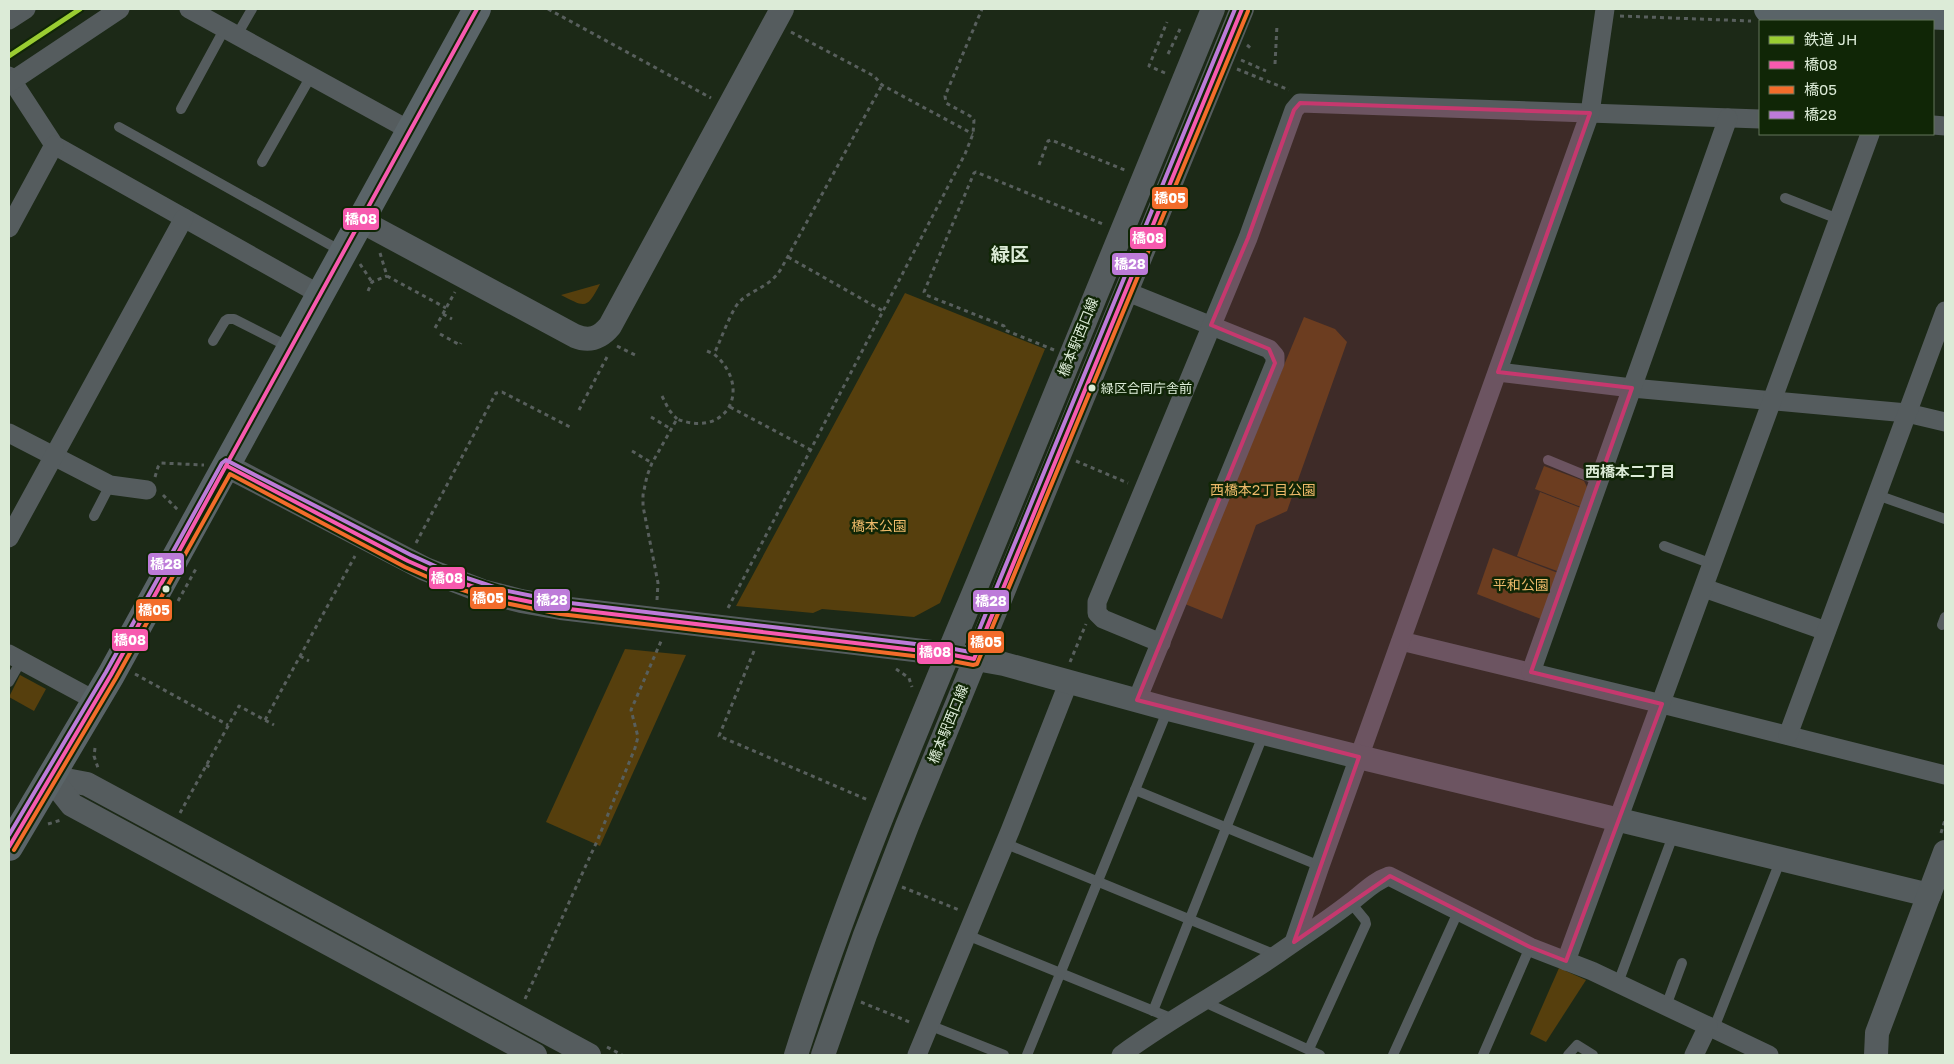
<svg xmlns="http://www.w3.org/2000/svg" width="1954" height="1064" font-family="'Golos Text','Noto Sans JP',sans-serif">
	<rect width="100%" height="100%" fill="#1c2917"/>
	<g fill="#563f0d">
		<path d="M600,284c-13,25 -14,24 -39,11z"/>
		<path d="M905,293l140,56 -105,254 -26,14 -92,-8 -9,4 -77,-7z"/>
		<path d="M1304,317l31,12 12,13 -60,169 -31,14 -34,94 -37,-15z"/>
		<path d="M1544,466l40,15 4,8 -7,18 -46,-18z"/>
		<path d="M1540,492l41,16 -24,63 -40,-15z"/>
		<path d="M1493,548l65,25 -17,46 -64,-25z"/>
		<path d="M625,649l61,6 -86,191 -54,-24z"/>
		<path d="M20,675l26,14 -12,22 -25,-14z"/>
		<path d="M1559,968l27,12 -40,62 -16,-8z"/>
	</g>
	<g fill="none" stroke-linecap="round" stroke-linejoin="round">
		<g stroke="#585f5d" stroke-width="3" stroke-dasharray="4 4" stroke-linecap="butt">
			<path d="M548,9l163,89"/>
			<path d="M1620,16l131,5"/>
			<path d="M791,32l83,44 8,9 91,49"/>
			<path d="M1247,45l6,5"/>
			<path d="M1168,54l12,-25"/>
			<path d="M1241,60l25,11"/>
			<path d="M1275,64l2,-39"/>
			<path d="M1237,69l52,21"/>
			<path d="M1165,73l-16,-7 18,-44"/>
			<path d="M1039,165l9,-24 3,-1 76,31"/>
			<path d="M380,253l7,23 59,32"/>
			<path d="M788,257l95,54"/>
			<path d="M360,264l12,18"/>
			<path d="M368,291l4,-9 15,-6"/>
			<path d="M443,314l9,5"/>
			<path d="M435,328l20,-36"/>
			<path d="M440,334l20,11 1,-2"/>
			<path d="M617,346l20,10"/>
			<path d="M1054,350l-49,-20 -1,-4 -78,-31 -2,-3 50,-119 2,-1 127,52"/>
			<path d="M707,351l7,3"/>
			<path d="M662,396l7,14 8,9"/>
			<path d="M730,407l81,43"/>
			<path d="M579,410l28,-53"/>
			<path d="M651,417l20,12"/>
			<path d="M632,451l20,12"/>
			<path d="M1076,461l52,22"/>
			<path d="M155,477l3,-10 3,-4 43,2"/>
			<path d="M163,495l15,15"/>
			<path d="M416,543l80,-150 6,-1 68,35"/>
			<path d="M657,600l1,-17 -15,-77v-11l4,-19 5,-13 25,-44c51,20 76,-32 37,-65 6,-12 17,-43 25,-52 15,-14 30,-14 42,-33l101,-184"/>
			<path d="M178,601l19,-34"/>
			<path d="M728,608l237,-454 8,-20 1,-14 -4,-4 -24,-13 -1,-7 37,-87"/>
			<path d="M754,651l-35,85 149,64"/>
			<path d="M300,656l9,5"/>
			<path d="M1070,662l16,-38"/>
			<path d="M896,669l13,9 3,9"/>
			<path d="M135,674l93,51"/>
			<path d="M265,720l90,-164"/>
			<path d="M95,748l-1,8 4,12"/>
			<path d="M206,765l5,3"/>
			<path d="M180,813l59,-107 35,19"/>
			<path d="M48,824l13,-4"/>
			<path d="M1941,833l4,-13"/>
			<path d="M902,887l57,23"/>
			<path d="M525,999l73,-160 37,-91 3,-11 -7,-27 31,-71"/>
			<path d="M861,1002l51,21"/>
			<path d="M607,1047l15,8"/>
		</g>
		<g stroke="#555c5e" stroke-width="10">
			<path d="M237,35l15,-26"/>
			<path d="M181,109l44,-81"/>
			<path d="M119,127l224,125"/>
			<path d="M262,162l49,-86"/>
			<path d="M1785,198l53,21"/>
			<path d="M213,341l12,-20 3,-2h6l55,28"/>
			<path d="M1548,460l51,21"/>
			<path d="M1877,495l68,24"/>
			<path d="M94,516l16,-31"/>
			<path d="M1664,546l48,18"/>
			<path d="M1942,625l3,-8"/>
			<path d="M9,682l12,-21"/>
			<path d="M1135,790l185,76"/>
			<path d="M1004,843l272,112"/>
			<path d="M967,935l206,84"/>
			<path d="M1618,983l56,-150"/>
			<path d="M1202,1001l118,54"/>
			<path d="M1666,1006l16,-43"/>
			<path d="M1153,1011l111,-278"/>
			<path d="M929,1025l75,30"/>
			<path d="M1714,1028l67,-169"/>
			<path d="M1309,1049l57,-125 -1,-4 -14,-17"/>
			<path d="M1027,1055l141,-346"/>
			<path d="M1393,1055l65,-143"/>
			<path d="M1483,1055l47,-108"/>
			<path d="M1568,1055l9,-10 16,10"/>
		</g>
		<g stroke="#555c5e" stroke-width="19">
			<path d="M189,9l222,122"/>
			<path d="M9,20l17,-11"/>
			<path d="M9,76l45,69 267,150"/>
			<path d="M9,83l111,-74"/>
			<path d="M1933,125l12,1"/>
			<path d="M9,228l45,-83"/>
			<path d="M1125,291l144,58 6,7v7l-138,337"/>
			<path d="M1498,372l134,16 275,25 38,9"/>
			<path d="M9,433l101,52 37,5"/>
			<path d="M9,538l175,-320"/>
			<path d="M1704,588l122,43"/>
			<path d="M1401,641l261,63 283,71"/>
			<path d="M1161,643l-58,-24 -6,-6v-11l151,-364 46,-128 6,-7 460,16"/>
			<path d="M9,654l87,47"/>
			<path d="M1531,672l197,-554"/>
			<path d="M1788,735l157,-424"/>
			<path d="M1294,942l26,-76 270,-753 15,-104"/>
			<path d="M1566,961l304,-827"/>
			<path d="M917,1055l93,-224 59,-150"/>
			<path d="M1121,1055c51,-38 106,-66 158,-102 24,-17 49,-33 72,-51 12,-9 23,-21 38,-26l141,71 62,24 177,84"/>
			<path d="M1694,1055l14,-29"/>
		</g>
		<g stroke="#555c5e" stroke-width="24">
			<path d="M361,221l214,115c15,6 25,2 35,-10l172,-317"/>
			<path d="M227,466l198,103 57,22 39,10 40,7 387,46 56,10 164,45 191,48 570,138"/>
			<path d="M50,777l37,7 502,271"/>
			<path d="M50,777l22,28 463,250"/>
			<path d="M796,1055c51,-161 118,-319 183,-475 78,-191 156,-381 234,-571"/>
			<path d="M823,1055l42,-120 42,-109 335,-817"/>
			<path d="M1876,1055l1,-22 68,-181"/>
		</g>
		<g stroke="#5a6468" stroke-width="28">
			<path d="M1768,9l177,7"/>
			<path d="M9,847l102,-172 366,-666"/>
		</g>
		<defs>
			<g id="bus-1">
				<path d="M227,466l181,95 36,16 57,19 60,12 387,46 26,5 268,-650"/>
				<path d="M9,847l102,-172 366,-666"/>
			</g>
			<path id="bus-2" d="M14,850l102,-172 114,-204 175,93 36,16 59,19 60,12 387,46 26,5 4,-1 271,-653"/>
			<path id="bus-3" d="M9,835l97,-163 116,-209 4,-3 185,95 35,16 57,19 59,12 387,46 21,4 265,-643"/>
		</defs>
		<use href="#bus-1" stroke="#102606" stroke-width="8"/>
		<use href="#bus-2" stroke="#102606" stroke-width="8"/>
		<use href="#bus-3" stroke="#102606" stroke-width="8"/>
		<use href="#bus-1" stroke="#f75aaf" stroke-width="4"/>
		<use href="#bus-2" stroke="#f36c2b" stroke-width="4"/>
		<use href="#bus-3" stroke="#bd7bd9" stroke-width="4"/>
		<defs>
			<path id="rail-1" d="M9,56l71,-47"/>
		</defs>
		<use href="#rail-1" stroke="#102606" stroke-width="9"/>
		<use href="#rail-1" stroke="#9acd32" stroke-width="5"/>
	</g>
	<path fill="#c6386e" fill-opacity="0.2" stroke="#c6386e" stroke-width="4" stroke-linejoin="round" d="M1300,103l290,10 -92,259 134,16 -101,284 131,32 -96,257 -36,-14 -140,-71 -96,66 65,-185 -222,-57 138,-337 -6,-14 -58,-24 37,-87 46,-128z"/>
	<g fill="#dcebd7" stroke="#102606" stroke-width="2">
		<circle cx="1092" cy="388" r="4.5"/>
		<circle cx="166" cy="589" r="4.5"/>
	</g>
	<g text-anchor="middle" stroke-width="5" stroke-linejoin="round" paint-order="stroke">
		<g font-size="13" fill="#dcebd7" stroke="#102606" text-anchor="start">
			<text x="1101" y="393">緑区合同庁舎前</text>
		</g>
		<g font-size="14" fill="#dcebd7" stroke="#102606">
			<text transform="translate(1078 337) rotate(-68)" y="5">橋本駅西口線</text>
			<text transform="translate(948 724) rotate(-68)" y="5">橋本駅西口線</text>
		</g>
		<g font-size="14" fill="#eeba6a" stroke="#102606">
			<text x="1263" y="495">西橋本2丁目公園</text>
			<text x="879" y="531">橋本公園</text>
			<text x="1521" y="590">平和公園</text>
		</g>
		<g font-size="15" font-weight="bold" fill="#dcebd7" stroke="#102606">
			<text x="1630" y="477">西橋本二丁目</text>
		</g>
		<g font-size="19" font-weight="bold" fill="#dcebd7" stroke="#102606">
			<text x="1010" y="261">緑区</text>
		</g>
	</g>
	<g stroke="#102606" stroke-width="2">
		<rect x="1151" y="186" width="38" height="24" rx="5" fill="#f36c2b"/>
		<rect x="342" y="207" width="38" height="24" rx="5" fill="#f75aaf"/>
		<rect x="1129" y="226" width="38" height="24" rx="5" fill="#f75aaf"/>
		<rect x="1111" y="252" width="38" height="24" rx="5" fill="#bd7bd9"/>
		<rect x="147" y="552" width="38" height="24" rx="5" fill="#bd7bd9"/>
		<rect x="428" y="566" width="38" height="24" rx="5" fill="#f75aaf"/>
		<rect x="469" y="586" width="38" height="24" rx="5" fill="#f36c2b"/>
		<rect x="533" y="588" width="38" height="24" rx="5" fill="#bd7bd9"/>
		<rect x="972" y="589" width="38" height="24" rx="5" fill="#bd7bd9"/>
		<rect x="135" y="598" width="38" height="24" rx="5" fill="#f36c2b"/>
		<rect x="111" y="628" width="38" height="24" rx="5" fill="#f75aaf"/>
		<rect x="967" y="630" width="38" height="24" rx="5" fill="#f36c2b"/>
		<rect x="916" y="641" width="38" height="24" rx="5" fill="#f75aaf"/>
	</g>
	<g font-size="14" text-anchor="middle" font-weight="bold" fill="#fff">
		<text x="1170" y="203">橋05</text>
		<text x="361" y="224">橋08</text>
		<text x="1148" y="243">橋08</text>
		<text x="1130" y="269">橋28</text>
		<text x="166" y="569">橋28</text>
		<text x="447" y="583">橋08</text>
		<text x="488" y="603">橋05</text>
		<text x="552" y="605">橋28</text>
		<text x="991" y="606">橋28</text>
		<text x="154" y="615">橋05</text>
		<text x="130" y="645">橋08</text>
		<text x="986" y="647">橋05</text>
		<text x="935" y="657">橋08</text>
	</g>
	<rect width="1954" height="1064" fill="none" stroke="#dcebd7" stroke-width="20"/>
	<rect x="1759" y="20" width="175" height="115" fill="#102606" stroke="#62755a"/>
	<rect x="1769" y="36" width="25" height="8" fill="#9acd32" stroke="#62755a"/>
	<text x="1804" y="45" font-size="15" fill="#dcebd7">鉄道 JH</text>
	<rect x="1769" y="61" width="25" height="8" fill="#f75aaf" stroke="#62755a"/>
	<text x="1804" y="70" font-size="15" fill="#dcebd7">橋08</text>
	<rect x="1769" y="86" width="25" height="8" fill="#f36c2b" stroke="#62755a"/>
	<text x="1804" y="95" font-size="15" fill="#dcebd7">橋05</text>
	<rect x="1769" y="111" width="25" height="8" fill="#bd7bd9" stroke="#62755a"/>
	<text x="1804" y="120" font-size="15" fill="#dcebd7">橋28</text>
</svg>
